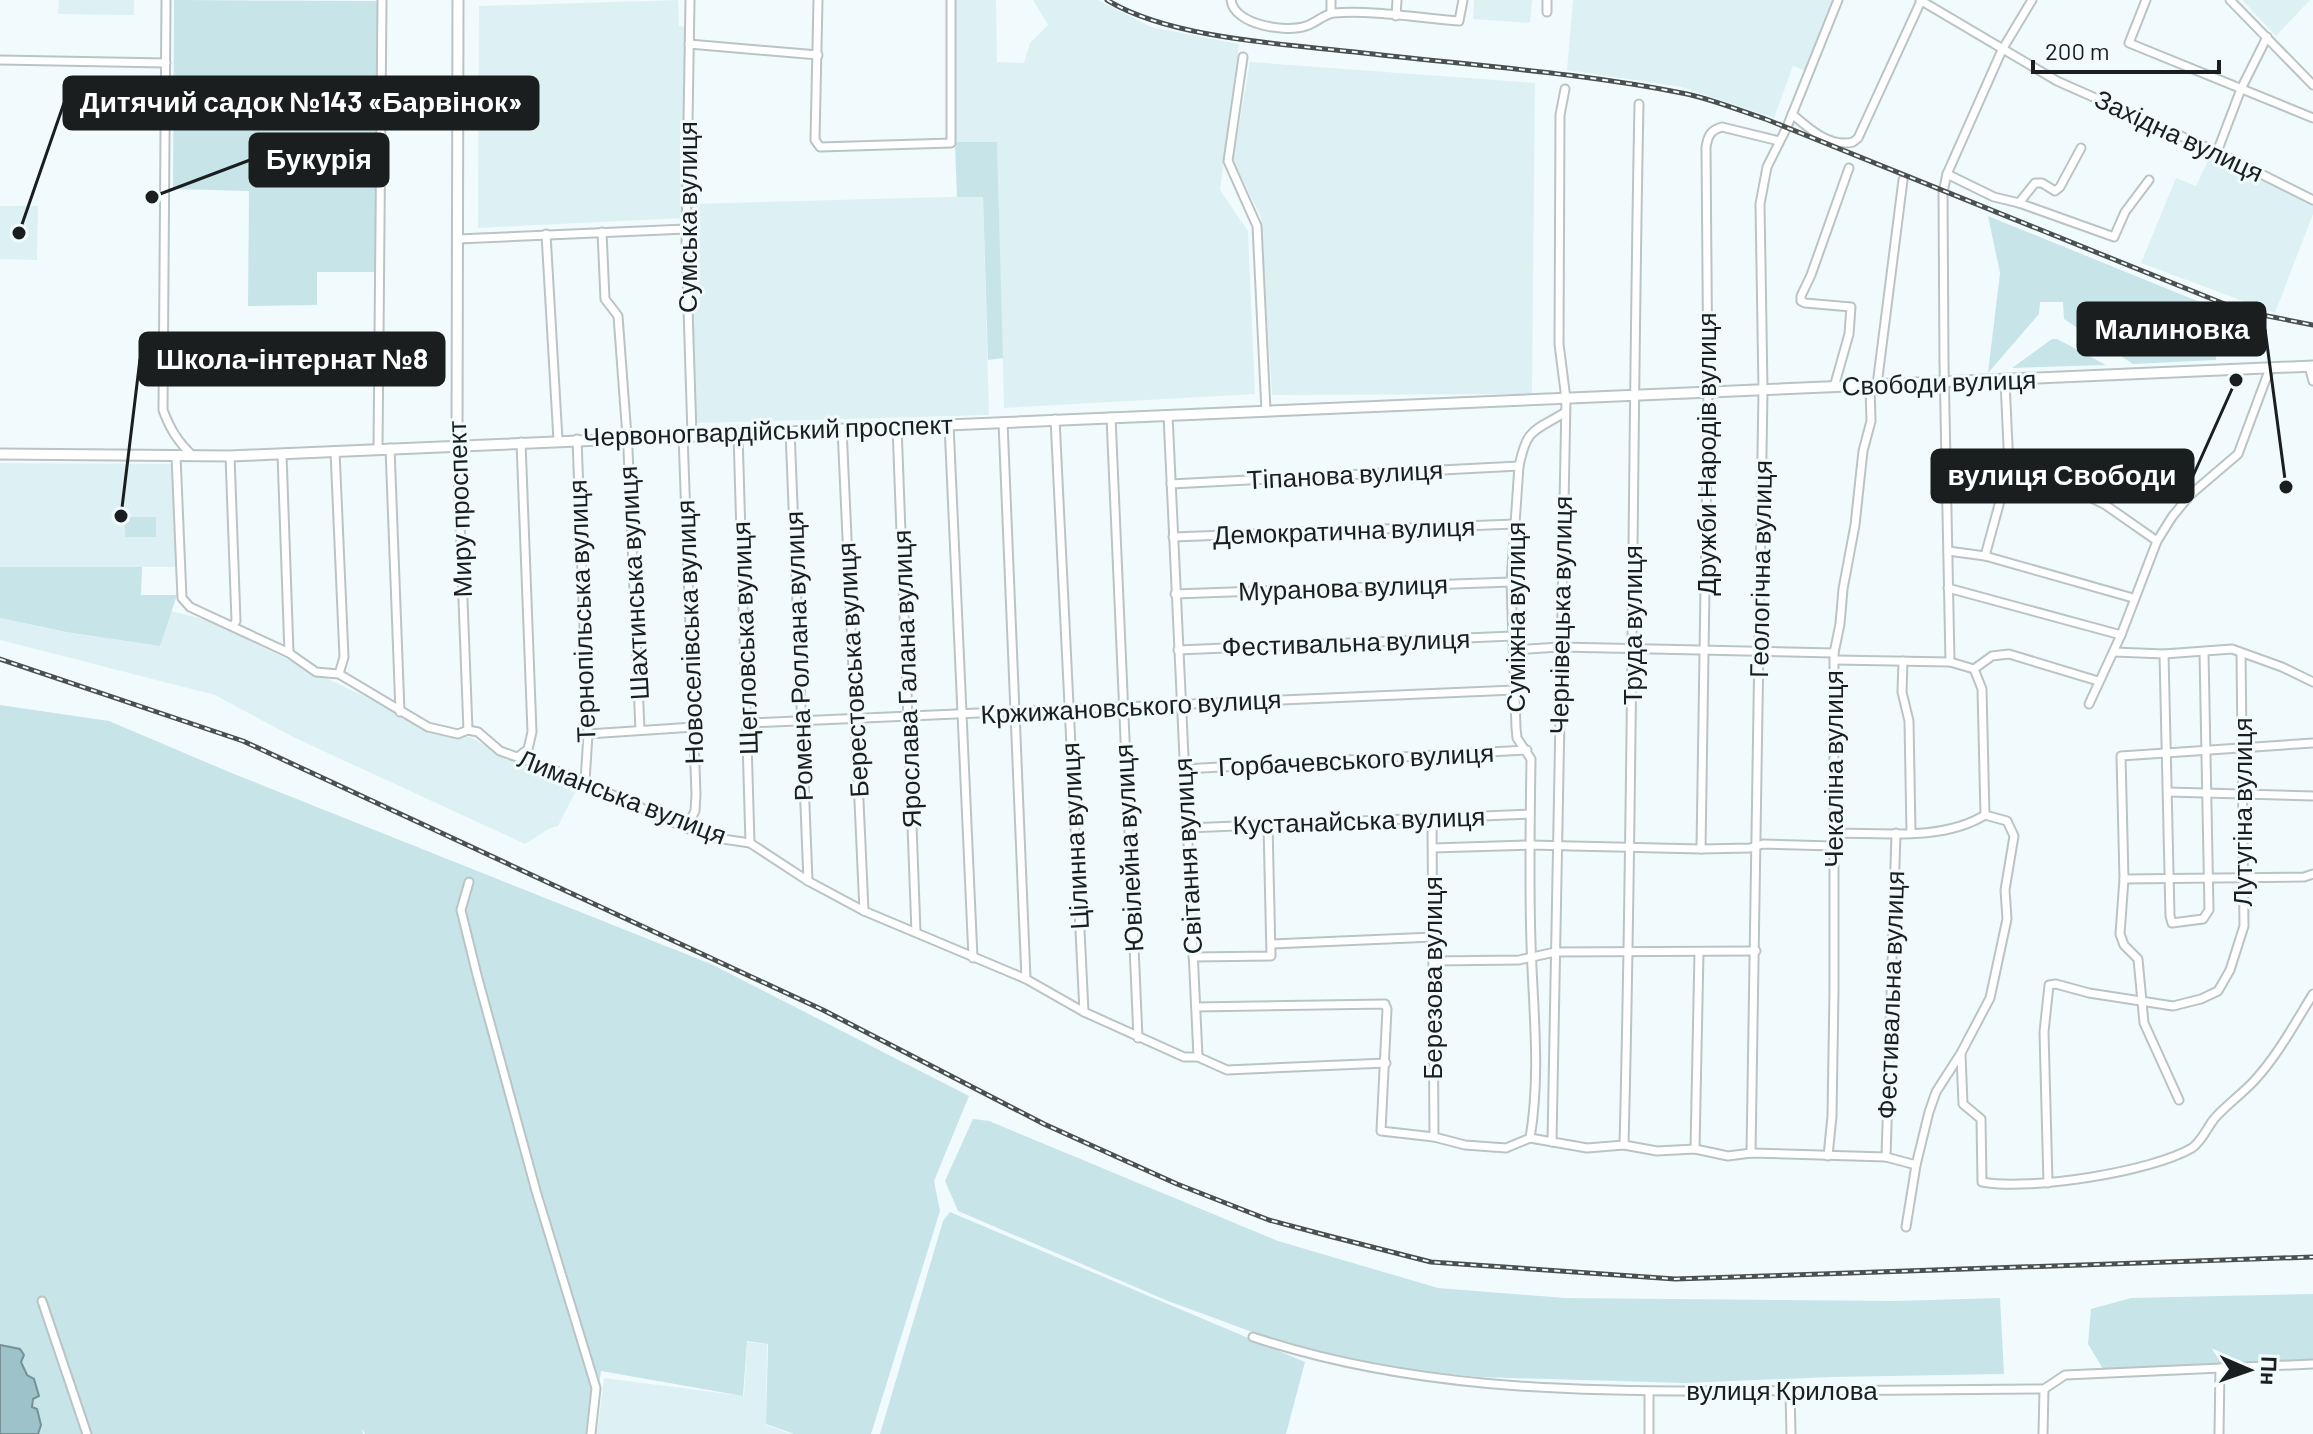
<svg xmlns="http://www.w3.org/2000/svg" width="2313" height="1434" font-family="Barlow,sans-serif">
	<rect width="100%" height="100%" fill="#f1fbfd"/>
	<g fill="#ddf1f4">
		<path d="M59,0h75v15l-76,-1z"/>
		<path d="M678,0l1,26 6,1 -2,191 -205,10 1,-222z"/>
		<path d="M955,0h41l1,62 27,1 6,-20 18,-18 -15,-25h65l53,27 88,17 -19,146 28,41 7,163 -251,14 -7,-265 -42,-1z"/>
		<path d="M1474,0h58l-2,23 -57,-4z"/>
		<path d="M1573,0h261l-28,71 -13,-5 -19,52 -93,-31 -114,-17z"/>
		<path d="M2242,0h68l-34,36z"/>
		<path d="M1250,62l285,21 -3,311 -260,1 -11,-178 -28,-57z"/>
		<path d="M2210,156l103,49v9l-38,99 -134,-50 35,-85 20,8z"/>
		<path d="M983,196l6,219 -293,8 -6,-219z"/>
		<path d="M0,206h38l-1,54 -37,-1z"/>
		<path d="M0,463l173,1 3,103h-176z"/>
		<path d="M171,611l48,12 39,22 188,91 24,1 25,14 84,34 -21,41 -8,2 -25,16 -232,-107 -78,-42 -215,-55v-22l65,14 95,14z"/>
		<path d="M747,1342l20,2 -1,81 25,9h-194l7,-56 140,18z"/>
	</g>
	<g fill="#c7e4e9">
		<path d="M174,0l204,1 -2,271h-59v33l-69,1 1,-115 -76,-2z"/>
		<path d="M955,142h42l6,216 -15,2 -5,-163h-26z"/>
		<path d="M1988,216l229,93 -1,51 -83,4 -69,-45 -1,-17h-23l-1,12 -51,59 12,-100z"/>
		<path d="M2052,339h5l49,26 -94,3z"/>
		<rect x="125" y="517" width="31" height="20"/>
		<path d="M0,567h142l-1,28h36l-17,51 -94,-14 -66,-14z"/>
		<path d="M0,705l109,16 120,51 482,192 258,132 -35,85 6,30 -69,223h-77l-28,-10 2,-80 -21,-3 -4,55 -142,-25 -10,63h-226l-3,-5 1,5h-363z"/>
		<path d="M973,1119l16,2 289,120 160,47 127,10 329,3 106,-3 4,76 -172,3 -149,6 -204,-6 -90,-9 -104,-24 -117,-43 -210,-90 -13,-30z"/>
		<path d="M950,1212l355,150 -19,72h-406l63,-213z"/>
		<path d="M2313,1294v66l-210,9 -15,-25 3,-35 40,-11z"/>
	</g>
	<path fill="#9dc2c9" stroke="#769196" stroke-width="2" d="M0,1345l20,4 4,6 -3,7 6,13 7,4 5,17 -6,3 -1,8 5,2 4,16 -3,9h-38z"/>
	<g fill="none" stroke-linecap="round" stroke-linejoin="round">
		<defs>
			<g id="minor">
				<path d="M166,0l-3,410c7,19 15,32 30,46"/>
				<path d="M690,0l-4,244 6,191"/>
				<path d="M818,0l-3,140 5,7 131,-4v-143"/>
				<path d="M1231,0c3,25 55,33 75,26 10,-3 18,-12 28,-13 39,-3 86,5 125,8l4,-21"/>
				<path d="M1920,0l137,81 160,71 96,48"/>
				<path d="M2146,0l-17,43 184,75"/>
				<path d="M2230,0l83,85"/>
				<path d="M1547,12v-12"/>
				<path d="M1331,13v-13"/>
				<path d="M1396,16l1,-16"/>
				<path d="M689,44l129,11"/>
				<path d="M1243,57l-15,104 29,65 9,185"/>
				<path d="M0,60l166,3"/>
				<path d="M1792,114c16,14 38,34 61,28l5,-4 63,-137"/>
				<path d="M2217,152l24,-63 26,-52"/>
				<path d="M1947,174l47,23 25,6 95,34 11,-25 24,-32"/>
				<path d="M2019,203l16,-20h7l13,8 5,-4 21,-39"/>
				<path d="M602,232l3,67 13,17 10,134 12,280"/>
				<path d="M546,234l12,206"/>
				<path d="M458,239l228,-10"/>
				<path d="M2309,366l4,15"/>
				<path d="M1877,385l26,-205"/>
				<path d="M1834,387l15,-53 2,-27 -46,-4 -4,-2v-5l10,-21 38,-107"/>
				<path d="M1168,415l30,642"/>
				<path d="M1111,417l27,621"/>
				<path d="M1055,419l29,593"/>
				<path d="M1003,422l23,557"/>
				<path d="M949,424l24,534"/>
				<path d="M897,426l19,506"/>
				<path d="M842,428l22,483"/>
				<path d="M790,430l18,451"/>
				<path d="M738,433l12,410"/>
				<path d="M683,435l13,359 -1,17 -9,17"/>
				<path d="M577,439l11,295 -3,48"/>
				<path d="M457,444l11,286"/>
				<path d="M390,448l10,264"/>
				<path d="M378,449l4,-449"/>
				<path d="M335,451l9,206 -5,17"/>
				<path d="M282,454l7,199"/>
				<path d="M176,456l6,142 8,9 99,46 27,19 23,2 89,53 30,7 10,-4 10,2 22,19 71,25 115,52 30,10 34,5 58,38 56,30 162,68 58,33 100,45h14l29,13 159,-7"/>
				<path d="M230,456l6,165 -3,5"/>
				<path d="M2009,468l54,16 41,20 53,37"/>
				<path d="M1171,484l348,-18"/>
				<path d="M1173,537l342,-13"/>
				<path d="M1948,551l37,5 148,42"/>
				<path d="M1985,556l24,-88 -4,-87"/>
				<path d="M1948,588l173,47"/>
				<path d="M1175,594l336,-12"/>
				<path d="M1178,650l335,-14"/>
				<path d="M1513,650l47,-3 274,6"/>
				<path d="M2114,652l50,2 68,-5 50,18 31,15"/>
				<path d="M2164,654l6,262 2,7 31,-4 6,-9 -5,-257"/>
				<path d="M1835,660l115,2 24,7 18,-13 17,-2 89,27"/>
				<path d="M1903,661l-1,31 7,29 2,112"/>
				<path d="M1950,662l-6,-300 -1,-170 4,-18 55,-124 30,-50"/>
				<path d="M1974,669l8,20 3,126"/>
				<path d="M2089,704l32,-69 36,-94 15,-24 18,-22 48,-41 32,-86"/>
				<path d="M748,723l766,-33"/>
				<path d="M588,734l106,-7"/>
				<path d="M519,756l9,-7 4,-17 -11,-290"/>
				<path d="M1184,769l343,-19"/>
				<path d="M2168,792l145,4"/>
				<path d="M1432,819l2,318"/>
				<path d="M1187,828l343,-14"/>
				<path d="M1835,833c48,0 108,8 150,-18l22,6 7,15 -9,54 2,29 -17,79 -29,55 -25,39 -7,20 -13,53 -10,62"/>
				<path d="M1433,848l97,-3 171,4 49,-1 13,-4 70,2"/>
				<path d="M1701,849l7,-455 -2,-247c2,-12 5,-17 16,-20l57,14"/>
				<path d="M2124,879l180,-2 9,-3"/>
				<path d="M469,882l-8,28 16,65 59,216 60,197 -5,46"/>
				<path d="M1272,944l161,-7"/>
				<path d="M1193,957l78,-1 -3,-131"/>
				<path d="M1433,961l86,-1 36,-8 201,-1"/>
				<path d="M1196,1007l189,-3 2,5 -6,122 53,6 31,8 41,3 24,-10 57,10 37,-3 33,6 38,-2 33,7 23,-3 135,4 30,8"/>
				<path d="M1961,1055l2,49 18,15 1,63c47,9 169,-10 210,-34 10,-7 15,-20 22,-29 12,-14 28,-25 40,-38 24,-26 41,-58 59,-87"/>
				<path d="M2179,1100l-35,-77 -6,-64 -14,-14 -4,-11 4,-55 -3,-123 192,-13"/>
				<path d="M1530,1138c11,-65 3,-129 1,-195 -2,-61 -1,-122 0,-184l-14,-21 -1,-10 -5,-146 8,-116c8,-38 14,-34 45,-53"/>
				<path d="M1552,1142l14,-743 -7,-55 1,-229 5,-26"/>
				<path d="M1624,1145c9,-347 8,-694 15,-1041"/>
				<path d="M1695,1149l4,-197"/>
				<path d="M1751,1153l12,-763 -3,-186 7,-37 20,-40 51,-127"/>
				<path d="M1828,1156l4,-40 2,-126v-337l6,-29 3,-35 12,-64 8,-74 8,-30 -1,-35"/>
				<path d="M1886,1157l10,-324"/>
				<path d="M2048,1183l-4,-151 5,-47 7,-1 33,9 84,13 28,-7 17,-8 12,-21 14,-44 -3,-273"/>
				<path d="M42,1301l45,133"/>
				<path d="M1253,1337c153,51 315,55 475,54 105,0 211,-1 316,-2l21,-14 248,-11"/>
				<path d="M1790,1391l1,43"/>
				<path d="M1649,1392v42"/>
				<path d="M2043,1434l1,-45"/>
				<path d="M2219,1434l1,-66"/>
			</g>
			<g id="major">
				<path d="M457,444l1,-444"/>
				<path d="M0,454l230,2 2083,-90"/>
			</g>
		</defs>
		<use href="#minor" stroke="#bac4c5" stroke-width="11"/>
		<use href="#major" stroke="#bac4c5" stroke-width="13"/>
		<use href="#minor" stroke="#fff" stroke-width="7"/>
		<use href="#major" stroke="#fff" stroke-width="9"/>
		<defs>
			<g id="rail">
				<path d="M1107,0c62,38 175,44 248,52 110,13 223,20 332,42 27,6 54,17 81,26l474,191 71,14"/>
				<path d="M0,659l243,82 580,269 221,114 133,60 92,36 60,16 102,26 244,17 638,-22"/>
			</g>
		</defs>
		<use href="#rail" stroke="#4a4f50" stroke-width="5"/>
		<use href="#rail" stroke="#f1fbfd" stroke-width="2" stroke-dasharray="6" stroke-linecap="butt"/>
	</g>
	<g text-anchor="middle" stroke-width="6" stroke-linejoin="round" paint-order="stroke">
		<g font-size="26" fill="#1a1e1e" stroke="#f1fbfd">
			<text transform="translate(2179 136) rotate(25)" y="9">Західна вулиця</text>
			<text transform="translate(688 217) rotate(-90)" y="9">Сумська вулиця</text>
			<text transform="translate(1939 383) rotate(-2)" y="9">Свободи вулиця</text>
			<text transform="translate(768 431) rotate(-2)" y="9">Червоногвардійський проспект</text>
			<text transform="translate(1707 454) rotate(-90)" y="9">Дружби Народів вулиця</text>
			<text transform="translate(1345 475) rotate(-3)" y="9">Тіпанова вулиця</text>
			<text transform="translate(460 509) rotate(-92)" y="9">Миру проспект</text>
			<text transform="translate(1344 531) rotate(-2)" y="9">Демократична вулиця</text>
			<text transform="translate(1761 569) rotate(-89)" y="9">Геологічна вулиця</text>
			<text transform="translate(634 583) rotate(-93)" y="9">Шахтинська вулиця</text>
			<text transform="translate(1343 588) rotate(-2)" y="9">Муранова вулиця</text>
			<text transform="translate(582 611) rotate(-92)" y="9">Тернопільська вулиця</text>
			<text transform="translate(1561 615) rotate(-89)" y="9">Чернівецька вулиця</text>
			<text transform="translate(1516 617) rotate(-90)" y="9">Суміжна вулиця</text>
			<text transform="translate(1633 625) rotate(-90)" y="9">Труда вулиця</text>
			<text transform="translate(690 632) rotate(-92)" y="9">Новоселівська вулиця</text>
			<text transform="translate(745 638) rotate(-92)" y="9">Щегловська вулиця</text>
			<text transform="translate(1346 643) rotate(-2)" y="9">Фестивальна вулиця</text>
			<text transform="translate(799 656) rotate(-92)" y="9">Ромена Роллана вулиця</text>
			<text transform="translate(853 670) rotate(-93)" y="9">Берестовська вулиця</text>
			<text transform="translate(907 679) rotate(-92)" y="9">Ярослава Галана вулиця</text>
			<text transform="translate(1131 707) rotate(-3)" y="9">Кржижановського вулиця</text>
			<text transform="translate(1356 760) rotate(-3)" y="9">Горбачевського вулиця</text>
			<text transform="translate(1834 769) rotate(-90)" y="9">Чекаліна вулиця</text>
			<text transform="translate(622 797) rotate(21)" y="9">Лиманська вулиця</text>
			<text transform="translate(2243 812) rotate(-90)" y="9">Лутугіна вулиця</text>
			<text transform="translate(1359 821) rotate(-2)" y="9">Кустанайська вулиця</text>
			<text transform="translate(1075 836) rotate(-93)" y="9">Цілинна вулиця</text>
			<text transform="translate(1129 848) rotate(-93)" y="9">Ювілейна вулиця</text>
			<text transform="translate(1188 856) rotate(-93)" y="9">Світання вулиця</text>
			<text transform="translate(1433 978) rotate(-90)" y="9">Березова вулиця</text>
			<text transform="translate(1891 995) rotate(-88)" y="9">Фестивальна вулиця</text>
			<text x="1782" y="1400">вулиця Крилова</text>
		</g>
	</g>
	<path fill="none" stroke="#1a1e1e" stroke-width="3" d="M19 233L64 103M152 197L250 160M2286 487L2265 329M121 516L140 359M2236 380L2193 476"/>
	<g fill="#1a1e1e" stroke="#f1fbfd" stroke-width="3">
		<circle cx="19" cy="233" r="8"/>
		<circle cx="152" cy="197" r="8"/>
		<circle cx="2286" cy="487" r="8"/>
		<circle cx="121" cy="516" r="8"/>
		<circle cx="2236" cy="380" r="8"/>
	</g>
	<g fill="#1a1e1e" stroke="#1a1e1e" stroke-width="3">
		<rect x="64" y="77" width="474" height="52" rx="8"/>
		<rect x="250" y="134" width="138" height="52" rx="8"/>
		<rect x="2078" y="303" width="187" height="52" rx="8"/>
		<rect x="140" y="333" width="304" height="52" rx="8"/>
		<rect x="1932" y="450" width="261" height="52" rx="8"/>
	</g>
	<g font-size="28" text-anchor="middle" font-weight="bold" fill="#fff">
		<text x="301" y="112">Дитячий садок №143 «Барвінок»</text>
		<text x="319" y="169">Букурія</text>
		<text x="2172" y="339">Малиновка</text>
		<text x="292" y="369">Школа-інтернат №8</text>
		<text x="2062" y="485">вулиця Свободи</text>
	</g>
	<g transform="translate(2249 1370) rotate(92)" stroke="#f1fbfd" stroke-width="6" paint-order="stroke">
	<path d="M0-6L14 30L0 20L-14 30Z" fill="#1a1e1e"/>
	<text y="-12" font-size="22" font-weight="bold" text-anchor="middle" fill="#1a1e1e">Пн</text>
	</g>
	<path d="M2033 60v12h186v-12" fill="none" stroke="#1a1e1e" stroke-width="4"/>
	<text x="2045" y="60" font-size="24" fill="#1a1e1e" stroke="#f1fbfd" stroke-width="6" paint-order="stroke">200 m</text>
</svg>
